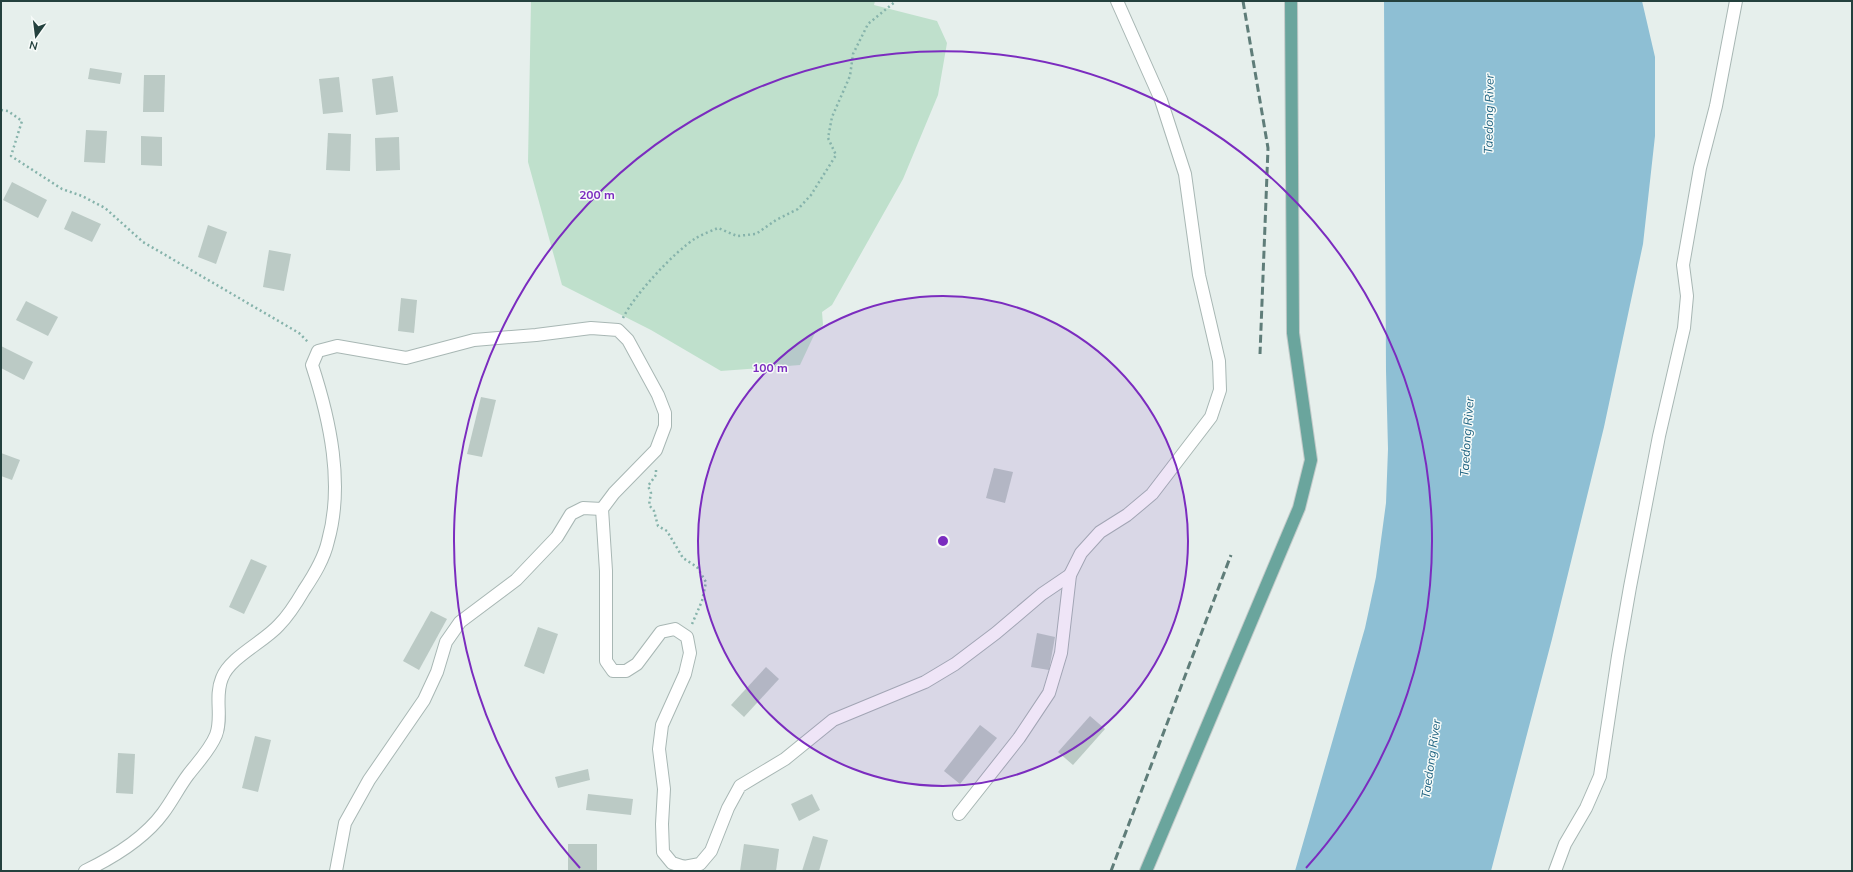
<svg xmlns="http://www.w3.org/2000/svg" width="1853" height="872" font-family="Mulish,sans-serif">
	<rect width="100%" height="100%" fill="#e6efec"/>
	<path fill="#bfe0cc" d="M531,1h344l-1,4 63,16 10,22 -9,52 -35,84 -71,126 -10,7 1,13 -8,8 -15,32 -79,6 -70,-41 -89,-45 -34,-123z"/>
	<path fill="#8ebfd4" d="M1384,1h258l13,56v79l-12,108 -39,183 -52,212 -61,232h-196l70,-243 11,-51 10,-74 2,-54 -2,-78z"/>
	<g fill="#bbcac5">
		<path d="M90,68l32,5 -2,11 -32,-5z"/>
		<path d="M144,75h21l-1,37h-21z"/>
		<path d="M393,76l5,36 -22,3 -4,-36z"/>
		<path d="M339,77l4,35 -20,2 -4,-35z"/>
		<path d="M86,130l21,1 -2,32 -21,-1z"/>
		<path d="M328,133l23,1 -1,37 -24,-1z"/>
		<path d="M141,136l21,1v29l-21,-1z"/>
		<path d="M399,137l1,33 -24,1 -1,-33z"/>
		<path d="M12,182l35,18 -9,18 -35,-18z"/>
		<path d="M72,211l29,13 -9,18 -28,-13z"/>
		<path d="M208,225l19,7 -11,32 -18,-7z"/>
		<path d="M269,250l22,4 -7,37 -21,-4z"/>
		<path d="M401,298l16,2 -3,33 -16,-2z"/>
		<path d="M26,301l32,16 -10,19 -32,-16z"/>
		<path d="M1,346l32,16 -9,18 -23,-12z"/>
		<path d="M481,397l15,3 -14,57 -15,-3z"/>
		<path d="M1,453l19,7 -8,20 -11,-4z"/>
		<path d="M994,468l19,4 -8,31 -19,-5z"/>
		<path d="M251,559l16,7 -23,48 -15,-7z"/>
		<path d="M431,611l16,8 -28,51 -16,-9z"/>
		<path d="M538,627l20,7 -14,40 -20,-8z"/>
		<path d="M1037,633l18,4 -6,33 -18,-3z"/>
		<path d="M766,667l13,12 -35,38 -13,-12z"/>
		<path d="M1090,716l15,13 -32,36 -15,-13z"/>
		<path d="M980,725l17,13 -37,46 -16,-13z"/>
		<path d="M255,736l16,4 -13,52 -16,-4z"/>
		<path d="M118,753l17,1 -2,40 -17,-1z"/>
		<path d="M588,769l2,11 -32,8 -3,-11z"/>
		<path d="M588,794l45,5 -2,16 -45,-5z"/>
		<path d="M812,794l8,16 -21,11 -8,-17z"/>
		<path d="M813,836l15,4 -9,31h-17z"/>
		<rect x="568" y="844" width="29" height="27"/>
		<path d="M744,844l35,5 -3,22h-36z"/>
	</g>
	<g fill="none" stroke-linecap="round" stroke-linejoin="round">
		<defs>
			<g id="street">
				<path d="M959,814l60,-76 30,-45 12,-40 9,-78 11,-22 19,-21 27,-17 25,-21 59,-77 9,-27 -1,-29 -20,-86 -14,-101 -24,-74 -44,-99"/>
				<path d="M85,871c29,-14 59,-32 78,-58 9,-12 16,-26 25,-38 9,-12 22,-25 28,-40 7,-18 -2,-38 6,-57 8,-21 42,-36 57,-53 10,-10 18,-23 25,-35 10,-15 20,-31 24,-49 16,-57 2,-121 -16,-176l6,-14 19,-5 69,12 68,-18 62,-5 55,-7 27,2 10,10 30,55 7,18v13l-9,24 -42,43 -12,16 4,62v90l7,10h13l11,-7 24,-32 14,-3 12,8 3,16 -5,21 -23,51 -3,24 5,40 -2,35 1,28 9,11 12,4 16,-3 11,-13 17,-43 12,-22 45,-27 48,-39 92,-38 30,-18 41,-31 46,-39 28,-19"/>
				<path d="M336,871l9,-48 24,-43 55,-80 13,-28 9,-30 14,-20 56,-42 41,-43 14,-23 12,-6 19,1"/>
				<path d="M1555,871l10,-27 21,-36 14,-32 18,-120 12,-69 29,-151 25,-108 3,-32 -4,-31 17,-97 16,-62 20,-105"/>
			</g>
			<path id="primary" d="M1146,871l153,-363 12,-48 -18,-127 -2,-332"/>
		</defs>
		<use href="#street" stroke="#a8b7b4" stroke-width="14"/>
		<use href="#primary" stroke="#c2cac9" stroke-width="14"/>
		<g stroke="#86b3ab" stroke-width="2.5" stroke-dasharray="2 3" stroke-linecap="butt">
			<path d="M1,110l7,1 14,10 -11,35 51,33 20,7 23,12 38,34 156,91 10,10"/>
			<path d="M623,318c11,-23 52,-67 73,-80 7,-4 15,-7 22,-10l19,8 19,-2 20,-14 22,-11 13,-14 25,-40 -8,-17 4,-21 18,-41 3,-22 15,-30 28,-23"/>
			<path d="M656,470v5l-8,11 3,7 -2,12 5,6 4,15 9,5 16,27 14,9 9,15 -4,19 -10,23"/>
		</g>
		<use href="#street" stroke="#fff" stroke-width="12"/>
		<use href="#primary" stroke="#6aa59d" stroke-width="12"/>
		<g stroke="#5f7d79" stroke-width="3" stroke-dasharray="8 4" stroke-linecap="butt">
			<path d="M1243,1l25,147 -8,206"/>
			<path d="M1111,871l120,-316"/>
		</g>
	</g>
	<circle cx="943" cy="541" r="245" fill="#7b2cbf" fill-opacity=".12"/>
	<g fill="none" stroke="#7b2cbf" stroke-width="2">
		<circle cx="943" cy="541" r="245"/>
		<path d="M580 868A489 489 0 1 1 1306 868"/>
	</g>
	<g text-anchor="middle" stroke-width="3" stroke-linejoin="round" paint-order="stroke">
		<g font-size="12" font-style="italic" fill="#1c617f" stroke="#f7fbf9">
			<text transform="translate(1489 114) rotate(-89)" y="4">Taedong River</text>
			<text transform="translate(1467 437) rotate(-86)" y="4">Taedong River</text>
			<text transform="translate(1431 759) rotate(-82)" y="4">Taedong River</text>
		</g>
	</g>
	<circle cx="943" cy="541" r="6" fill="#7b2cbf" stroke="#f7fbf9" stroke-width="2"/>
	<g font-size="12" text-anchor="middle" font-weight="bold" fill="#7b2cbf" stroke="#f7fbf9" stroke-width="3" stroke-linejoin="round" paint-order="stroke">
		<text x="597" y="199">200 m</text>
		<text x="770" y="372">100 m</text>
	</g>
	<rect width="1853" height="872" fill="none" stroke="#24413e" stroke-width="4"/>
	<g transform="translate(36 36) rotate(194)" stroke="#f7fbf9" stroke-width="3" paint-order="stroke">
	<path d="M0-3L7 15L0 10L-7 15Z" fill="#24413e"/>
	<text y="-6" font-size="11" font-weight="bold" text-anchor="middle" fill="#24413e">N</text>
	</g>
</svg>
